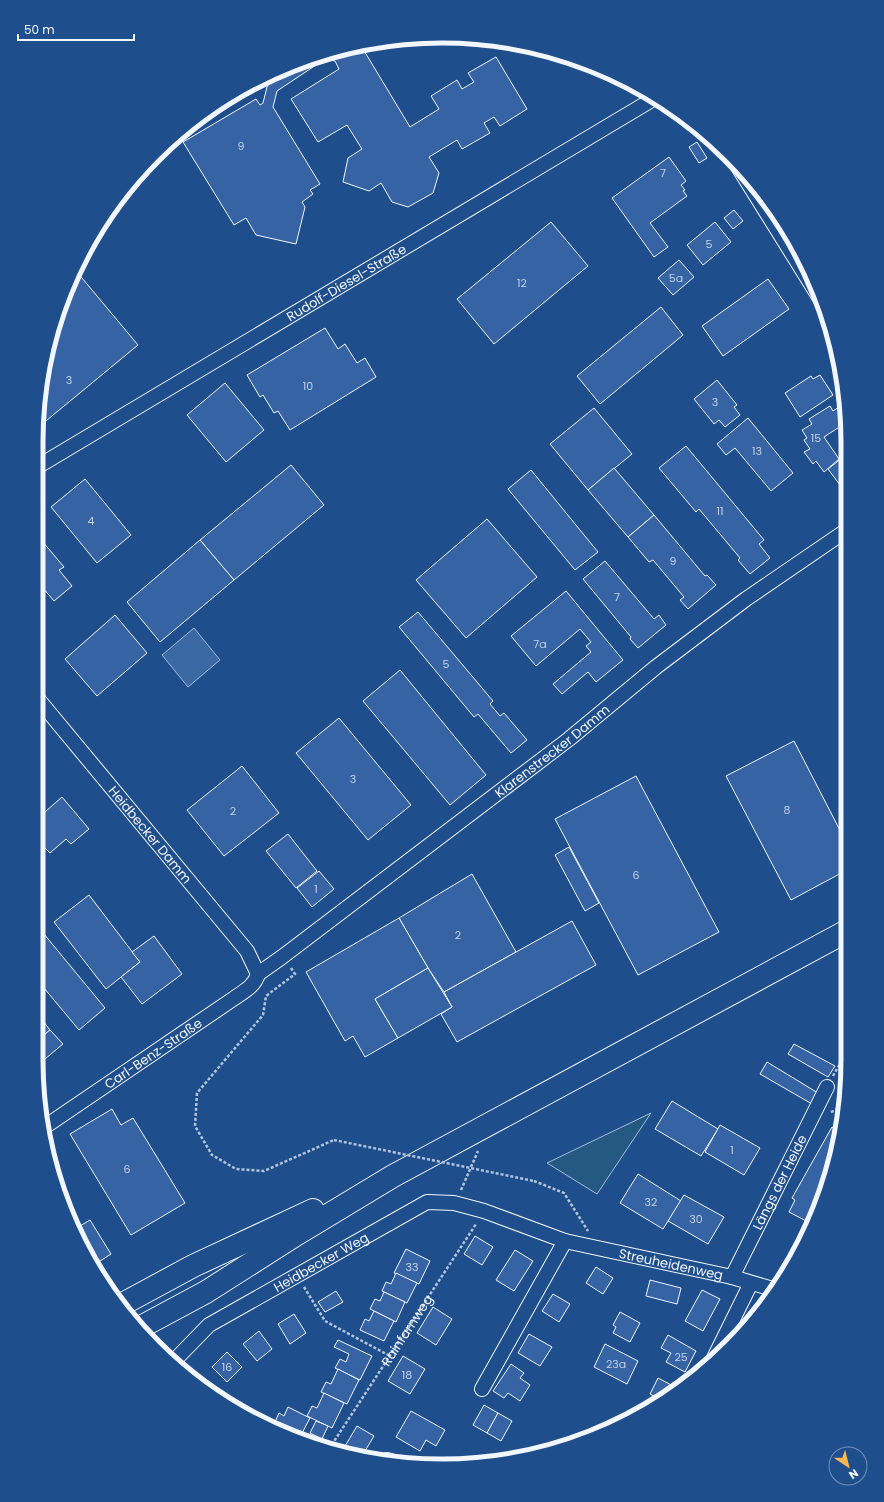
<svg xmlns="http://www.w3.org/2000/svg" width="884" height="1502" font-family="Poppins,sans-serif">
	<rect width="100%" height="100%" fill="#1f4e8c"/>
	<path fill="#245a82" stroke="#a8bbd7" d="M651,1113l-54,81 -50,-31z"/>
	<path fill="#3b69a3" stroke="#a8bbd7" d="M194,628l26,32 -32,27 -26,-32z"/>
	<g fill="#3563a3" stroke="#f2f6ff">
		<path d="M373,43l-10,6 47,78 29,-18 -8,-13 26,-16 5,9 12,-7 -6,-9 28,-16 31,52 -27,17 -6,-9 -10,6 6,10 -28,16 -5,-9 -28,17 10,16 -6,20 -25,14 -16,-5 -11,-19 -12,8 -26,-9 5,-24 14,-9 -15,-24 -29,17 -27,-43 48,-30 -4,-8 -10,-2 -48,32 -4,16 47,77 -10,6 3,4 -11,8 3,5 -9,37 -40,-9 -10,-17 -12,7 -51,-83 73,-43 4,6 3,-2 5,-20 16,-9 -3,-4 5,-3 77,-23z"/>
		<path d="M697,142l10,16 -8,5 -10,-16z"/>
		<path d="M669,157l17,24 -5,4 4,5 -2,1 4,5 -37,27 18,24 -14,10 -42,-59z"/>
		<path d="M734,210l9,11 -10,8 -9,-11z"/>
		<path d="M551,222l37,44 -94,78 -37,-45z"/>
		<path d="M715,222l16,20 -28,23 -16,-20z"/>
		<path d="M679,260l15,17 -21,18 -15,-17z"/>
		<path d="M77,272l61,73 -97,80 -4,-5v-5l20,-103z"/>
		<path d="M768,279l21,30 -66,47 -21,-30z"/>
		<path d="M661,307l22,28 -83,69 -23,-28z"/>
		<path d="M325,328l13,21 7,-5 12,19 8,-5 11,19 -86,53 -12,-19 -4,2 -11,-18 -3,2 -13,-22z"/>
		<path d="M820,375l13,20 -33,22 -15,-24 26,-17 2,3z"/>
		<path d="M717,380l20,25 -3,2 6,8 -15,12 -6,-7 -5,4 -20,-25z"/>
		<path d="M225,383l39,47 -38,32 -39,-47z"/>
		<path d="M845,403l2,19 -23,15 15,22 -15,13 -8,-11 -3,3 -9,-12 6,-3 -6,-9 3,-2 -5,-8 10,-6 -3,-5 21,-13 3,5z"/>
		<path d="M594,408l38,46 -44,36 -38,-46z"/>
		<path d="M748,418l45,55 -22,18 -36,-43 -9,7 -9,-11z"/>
		<path d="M686,446l78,94 -5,4 11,14 -20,16 -12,-14 2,-2 -41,-49 -3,3 -37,-44z"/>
		<path d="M842,458l5,7 -1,28 -18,-24z"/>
		<path d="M291,465l33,40 -90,75 -34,-40z"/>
		<path d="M614,468l40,47 -26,22 -40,-47z"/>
		<path d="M531,470l67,82 -23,18 -67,-81z"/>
		<path d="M85,479l46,56 -34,28 -46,-56z"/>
		<path d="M654,515l51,61 2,-1 9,10 -28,24 -8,-9 4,-3 -31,-37 -4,2 -21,-25z"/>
		<path d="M487,519l50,58 -71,61 -50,-58z"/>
		<path d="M37,535l27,32 -5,3 13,16 -18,15 -16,-19z"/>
		<path d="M200,540l34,40 -74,62 -33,-40z"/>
		<path d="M605,561l49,58 5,-4 7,10 -28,23 -8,-9 1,-2 -48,-58z"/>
		<path d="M566,591l57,69 -27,22 -8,-10 -26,22 -9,-10 38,-32 -5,-6 5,-4 -11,-13 -44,37 -25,-30z"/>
		<path d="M418,612l75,89 -3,3 10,12 4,-3 23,27 -16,13 -33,-39 -4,3 -75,-90z"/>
		<path d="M115,615l32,38 -50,43 -32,-37z"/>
		<path d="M400,670l86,105 -36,30 -87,-104z"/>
		<path d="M339,718l72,87 -43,35 -72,-87z"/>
		<path d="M794,741l53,103v26l-56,30 -65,-124z"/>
		<path d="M242,766l37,47 -55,43 -37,-46z"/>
		<path d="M636,776l83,156 -81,43 -83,-156z"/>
		<path d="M62,797l27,32 -18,15 -5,-5 -16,14 -6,-6 -5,5 -1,-48 7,8z"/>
		<path d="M288,834l29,37 -21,17 -30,-37z"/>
		<path d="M569,847l30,56 -14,8 -30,-56z"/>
		<path d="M319,871l15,18 -22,18 -15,-19z"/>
		<path d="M472,874l44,78 -72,40 -16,-24 -29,-50z"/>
		<path d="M89,895l51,67 -34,27 -52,-67z"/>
		<path d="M399,918l29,50 -53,31 23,39 -33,19 -12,-21 -8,5 -39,-69z"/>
		<path d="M572,921l24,44 -139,77 -16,-28 11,-7 -8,-15z"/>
		<path d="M39,928l66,80 -26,22 -40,-48z"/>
		<path d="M154,936l28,38 -40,30 -21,-27 19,-15 -8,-10z"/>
		<path d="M428,968l24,39 -54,31 -23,-39z"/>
		<path d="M39,1016l11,14 -11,9z"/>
		<path d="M50,1030l13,14 -24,20v-25z"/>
		<path d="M794,1044l41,22 -7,11 -40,-23z"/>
		<path d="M767,1062l51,31 -6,11 -52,-30z"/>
		<path d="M672,1101l46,28 -17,27 -46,-27z"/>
		<path d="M112,1109l9,16 12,-7 52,85 -54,32 -61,-101z"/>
		<path d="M720,1125l40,23 -16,27 -39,-23z"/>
		<path d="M832,1127l6,4 -12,60 -16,32 -21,-11 6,-12 -3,-2z"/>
		<path d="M638,1174l43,27 -18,28 -43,-26z"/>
		<path d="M57,1189l23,37 10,-6 21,34 -17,11 -16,-25z"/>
		<path d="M684,1195l40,22 -16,27 -40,-23z"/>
		<path d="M475,1236l18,11 -11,18 -18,-11z"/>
		<path d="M406,1249l24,12 -11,23 -25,-11z"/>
		<path d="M515,1250l18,11 -19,30 -18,-11z"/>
		<path d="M596,1267l17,11 -10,16 -17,-11z"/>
		<path d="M396,1273l21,10 -10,20 -25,-12 4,-9 5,2z"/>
		<path d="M650,1280l31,8 -4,16 -31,-8z"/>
		<path d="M702,1290l18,9 -17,32 -18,-10z"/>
		<path d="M336,1291l7,11 -18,10 -7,-10z"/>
		<path d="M384,1292l21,10 -9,20 -26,-13 5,-10 5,2z"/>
		<path d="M553,1294l17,10 -11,18 -17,-11z"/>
		<path d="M433,1307l19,12 -16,26 -19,-12z"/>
		<path d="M374,1311l20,10 -10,20 -24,-11 5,-11 4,2z"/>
		<path d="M620,1312l20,11 -10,19 -17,-9 3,-6 -3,-2z"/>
		<path d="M294,1314l12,19 -16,11 -12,-20z"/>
		<path d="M259,1331l13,18 -15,12 -14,-17z"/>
		<path d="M529,1334l23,13 -12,19 -22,-13z"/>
		<path d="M668,1335l28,16 -11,21 -19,-10 5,-9 -10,-5z"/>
		<path d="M338,1340l34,16 -12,24 -25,-12 5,-9 6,3 3,-8 -15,-7z"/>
		<path d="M605,1344l33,17 -11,23 -33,-17z"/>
		<path d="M227,1352l15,15 -15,15 -15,-15z"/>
		<path d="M403,1356l22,13 -15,25 -22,-13z"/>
		<path d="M511,1364l13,9 -4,5 10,7 -10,16 -12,-8 -4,5 -11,-7z"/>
		<path d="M338,1369l21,11 -12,24 -26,-12 5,-10 5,2z"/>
		<path d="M658,1378l17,9 -2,5 -14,7 -9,-5z"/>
		<path d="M324,1393l20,10 -12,25 -25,-12 5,-10 5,2z"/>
		<path d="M484,1405l14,8 -11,20 -14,-8z"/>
		<path d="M288,1407l22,11 -10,19 -13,-7 1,-2 -13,-6 4,-9 5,3z"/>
		<path d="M411,1411l34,19 -9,16 -10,-6 -6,11 -24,-14z"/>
		<path d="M498,1413l14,8 -11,20 -14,-8z"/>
		<path d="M316,1421l12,5 -6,13 -12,-6z"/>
		<path d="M357,1426l17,10 -12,20 -17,-10z"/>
		<path d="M446,1457l13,8 -17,-1z"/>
	</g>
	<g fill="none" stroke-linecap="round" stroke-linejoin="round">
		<defs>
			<g id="street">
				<path d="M735,162l86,138"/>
				<path id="s2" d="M37,467l618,-369"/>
				<path id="s3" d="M38,699l209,252 11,23"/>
				<path id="s4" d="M258,974l24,-17 287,-218 87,-72 90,-68 101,-69"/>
				<path id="s5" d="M43,1128l190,-129c10,-7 22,-13 25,-25"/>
				<path id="s6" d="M732,1277l95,-190"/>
				<path d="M713,1360l38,-77"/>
				<path id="s7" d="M173,1362l36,-37 218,-123 27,1 30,8 81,30 167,36 44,13"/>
				<path d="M482,1389l83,-148"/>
				<path d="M384,1462l3,-2 10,3"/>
			</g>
			<g id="primary">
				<path d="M119,1306l74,-40 120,-56"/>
				<path d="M139,1328l67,-36 91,-58 96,-58 454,-245"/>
			</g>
		</defs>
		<use href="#street" stroke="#f2f6ff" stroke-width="16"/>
		<use href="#primary" stroke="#f2f6ff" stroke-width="24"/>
		<g stroke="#b3c4dc" stroke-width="2.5" stroke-dasharray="3 2" stroke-linecap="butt">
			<path d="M291,968l4,6 -29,22 -3,19 -66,78 -2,33 17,29 24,14 28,2 70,-31"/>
			<path d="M833,1076l5,-9 9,-10"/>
			<path d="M831,1112l12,-5"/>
			<path d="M534,1181l30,12 24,38"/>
			<path d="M461,1190l17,-39"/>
			<path d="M304,1287l21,34 65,35"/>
			<path id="s1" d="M329,1449l147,-225"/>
		</g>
		<use href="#street" stroke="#1f4e8c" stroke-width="14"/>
		<use href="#primary" stroke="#1f4e8c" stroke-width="22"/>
		<path stroke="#b3c4dc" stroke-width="2.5" stroke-dasharray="3 2" stroke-linecap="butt" d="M334,1140l200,41"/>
	</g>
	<g text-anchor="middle" stroke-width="3" stroke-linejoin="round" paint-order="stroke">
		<g font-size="11" fill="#c3d1e8">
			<text x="241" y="150">9</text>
			<text x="663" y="177">7</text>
			<text x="709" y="248">5</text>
			<text x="676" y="282">5a</text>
			<text x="522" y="287">12</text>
			<text x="69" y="384">3</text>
			<text x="308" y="390">10</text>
			<text x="715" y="406">3</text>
			<text x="816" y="442">15</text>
			<text x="757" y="455">13</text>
			<text x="720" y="515">11</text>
			<text x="91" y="525">4</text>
			<text x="673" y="565">9</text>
			<text x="617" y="601">7</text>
			<text x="540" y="648">7a</text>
			<text x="446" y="668">5</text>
			<text x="353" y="783">3</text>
			<text x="787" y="814">8</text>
			<text x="233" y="815">2</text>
			<text x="636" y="879">6</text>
			<text x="316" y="893">1</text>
			<text x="458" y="939">2</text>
			<text x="732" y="1154">1</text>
			<text x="127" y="1173">6</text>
			<text x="651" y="1206">32</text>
			<text x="696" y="1223">30</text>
			<text x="412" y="1271">33</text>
			<text x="681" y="1361">25</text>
			<text x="616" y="1368">23a</text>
			<text x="227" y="1371">16</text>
			<text x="407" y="1379">18</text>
		</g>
		<g font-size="13" fill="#f2f6ff" stroke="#1f4e8c">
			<text dy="5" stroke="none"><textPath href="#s2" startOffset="360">Rudolf-Diesel-Straße</textPath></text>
			<text dy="5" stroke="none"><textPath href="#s4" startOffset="369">Klarenstrecker Damm</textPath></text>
			<text dy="5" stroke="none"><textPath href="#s3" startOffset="176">Heidbecker Damm</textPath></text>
			<text dy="5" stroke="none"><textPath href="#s5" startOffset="133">Carl-Benz-Straße</textPath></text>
			<text dy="5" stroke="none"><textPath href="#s6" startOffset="106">Längs der Heide</textPath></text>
			<text dy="5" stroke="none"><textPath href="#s7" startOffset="180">Heidbecker Weg</textPath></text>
			<text dy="5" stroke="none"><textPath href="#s7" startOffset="555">Streuheidenweg</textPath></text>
			<text dy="5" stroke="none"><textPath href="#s1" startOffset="142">Rainfarnweg</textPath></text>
		</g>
	</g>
	<path d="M0 0H884V1502H0ZM442 43H442A399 399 0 0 1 841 442V1060A399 399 0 0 1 442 1459H442A399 399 0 0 1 43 1060V442A399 399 0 0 1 442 43Z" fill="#1f4e8c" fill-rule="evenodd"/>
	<path fill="none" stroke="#f2f6ff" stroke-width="5" d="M442 43H442A399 399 0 0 1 841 442V1060A399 399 0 0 1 442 1459H442A399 399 0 0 1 43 1060V442A399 399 0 0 1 442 43Z"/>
	<g transform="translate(848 1466) rotate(145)"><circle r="19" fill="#1f4e8c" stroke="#7391ba"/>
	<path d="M0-3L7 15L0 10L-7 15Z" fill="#ffb74d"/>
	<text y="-6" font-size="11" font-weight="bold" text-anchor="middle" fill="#f2f6ff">N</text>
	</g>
	<path d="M18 34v6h116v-6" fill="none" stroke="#f2f6ff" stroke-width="2"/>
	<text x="24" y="34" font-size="12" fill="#f2f6ff" stroke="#1f4e8c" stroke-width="3" paint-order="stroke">50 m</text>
</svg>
